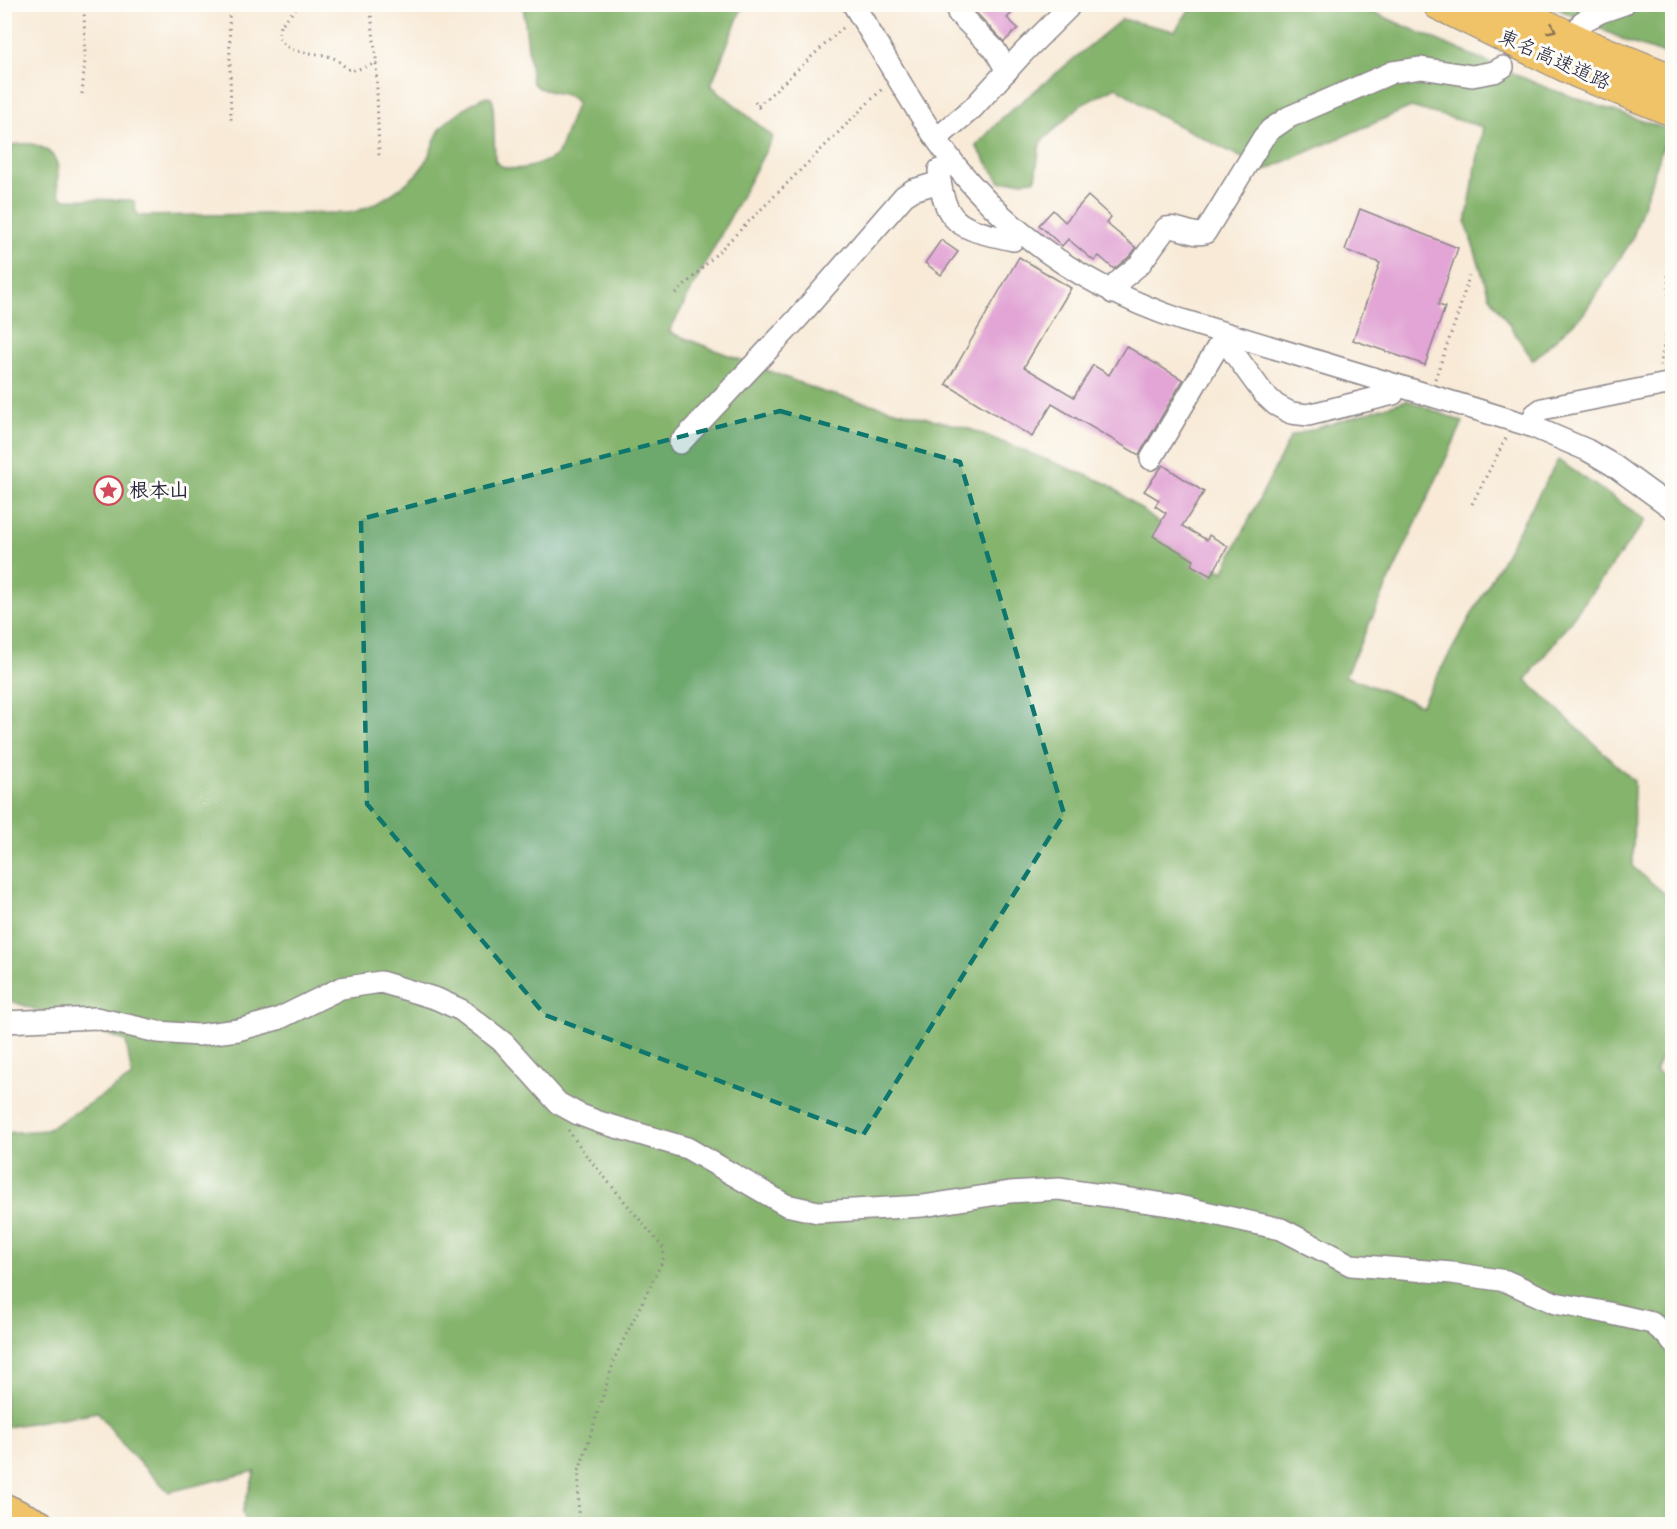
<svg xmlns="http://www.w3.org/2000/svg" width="1677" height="1529" font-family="Mali,'Klee One',sans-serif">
	<rect width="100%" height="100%" fill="#fdfcf7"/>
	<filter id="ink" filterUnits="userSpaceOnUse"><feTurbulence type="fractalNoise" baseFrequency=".0167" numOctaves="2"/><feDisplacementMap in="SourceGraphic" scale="12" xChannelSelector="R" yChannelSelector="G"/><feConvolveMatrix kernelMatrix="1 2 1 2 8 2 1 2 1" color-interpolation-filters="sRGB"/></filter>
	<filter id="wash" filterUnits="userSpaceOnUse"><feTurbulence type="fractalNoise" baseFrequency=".008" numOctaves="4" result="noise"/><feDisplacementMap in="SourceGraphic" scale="24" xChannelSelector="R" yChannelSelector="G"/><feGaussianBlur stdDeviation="1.35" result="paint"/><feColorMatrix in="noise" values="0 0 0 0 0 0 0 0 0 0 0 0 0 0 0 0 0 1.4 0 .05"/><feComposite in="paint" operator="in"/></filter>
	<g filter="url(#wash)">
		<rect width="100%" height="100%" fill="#f8ead7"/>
		<g fill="#85b46d" stroke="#546b54" stroke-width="1.5">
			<path d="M1193,4l169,1 13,8 172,75 125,43v16l-9,-1 -31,94 -48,73 -51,47 -44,-65 -23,-72 17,-96 -72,-20 -145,63 -110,-56 -40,-27 -35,18 -41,38 -5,37 -35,2 -24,-36 27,-29 119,-98 53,12z"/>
			<path d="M523,5h220l-32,80 62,52 -104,195 154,60 144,36 141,56 115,88 68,-136 116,-36 56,22 -118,254 76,29 137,-245 88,60 -120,160 108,101 -1,86 39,33v135l-17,36 17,11v442h-1424l-6,-11 13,-42 -86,21 -42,-42 -29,-38 -93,15v-294l42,-3 85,-53 -6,-36 -121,-42 -1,-852c14,-3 26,-6 39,1 28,16 5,36 20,51l67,1 4,1 2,11 4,4 209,-3c24,-5 60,-27 74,-47 8,-11 10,-26 18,-38 7,-9 35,-29 46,-32l4,2 2,4 2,59c15,16 47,4 63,-7l19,-52c-11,-13 -34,-6 -45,-20z"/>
			<path d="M1550,5h122v51l-41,-13z"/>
		</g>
		<g id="blocks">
			<g fill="#e2a5d5">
				<path d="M968,4h53l-14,14 11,10 -14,14z"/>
				<path d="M1088,196l23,21 -5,6 30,25 -5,7 -17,14 -15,-13 -5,5 -26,-22 -6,7 -23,-21 14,-15 12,12z"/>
				<path d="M1360,209l98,39 -20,57 7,2 -20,58 -72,-25 27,-77 -35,-13z"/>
				<path d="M941,240l17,12 -17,23 -16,-12z"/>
				<path d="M1019,257l52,31 -47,79 50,30 19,-32 16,10 17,-29 57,34 -44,75 -87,-51 -20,33 -86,-53z"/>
				<path d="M1163,465l41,27 -22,34 25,14 2,-5 19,11 -17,30 -20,-11 3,-5 -41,-24 13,-23 -11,-7 4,-6 -15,-9z"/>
			</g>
		</g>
	</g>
	<g filter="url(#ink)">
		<use href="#blocks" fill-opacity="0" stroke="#8d8689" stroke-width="1.5"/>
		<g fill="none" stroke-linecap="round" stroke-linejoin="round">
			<defs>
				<g id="minor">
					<path d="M853,4c34,54 64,112 103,162 59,74 137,124 226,154l349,106 56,24 26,15 59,43"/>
					<path d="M958,13l37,37 12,21"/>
					<path d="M1582,22l19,-10 23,-8"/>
					<path d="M937,138l36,-30 49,-54 46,-46"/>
					<path d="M939,170c4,58 25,59 74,70l7,-8"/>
					<path d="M1113,293l5,-11 22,-18 26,-36c14,-3 25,9 39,5l58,-95 7,-8 19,-13 104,-45 28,-4 51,8 22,-4 9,-5"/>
					<path d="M1220,343l8,2 35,48 13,12 15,8 17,2 85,-21 3,-9"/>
					<path d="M1531,426l4,-12 7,-5 130,-26"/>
					<path d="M680,443l117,-124 107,-123 9,-6 27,-8"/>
					<path d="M1151,459l69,-116 3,-10"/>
					<path d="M4,1022l92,-4 62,14 40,3 40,-5 40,-11 63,-31 40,-6 56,17 24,11 43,33 54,60 20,11 21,8 88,26 99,57 32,7 105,-6 87,-14 49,-3 119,17 103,23 70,36 101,8 54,8 49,22 49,9 48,11 17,14 3,5"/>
				</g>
				<path id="major" d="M4,1507l36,17"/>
				<g id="highway">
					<path d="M1439,4l139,68 94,38"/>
					<path d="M1499,4l91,43 82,33"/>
				</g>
			</defs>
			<use href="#minor" stroke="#8d8689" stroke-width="24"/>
			<use href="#major" stroke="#8d8689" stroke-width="30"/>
			<use href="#highway" stroke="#8d8689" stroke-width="34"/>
			<g stroke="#8d8689" stroke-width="3" stroke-dasharray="1.5 4.5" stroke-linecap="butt">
				<path d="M229,4l2,118"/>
				<path d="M300,4l-20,22 -2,10c9,20 36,15 53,21 9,3 13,11 21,14l25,-8"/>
				<path d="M370,4l6,54 3,100"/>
				<path d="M82,94l3,-34 -1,-56"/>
				<path d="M755,102l6,9"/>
				<path d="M758,106l88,-81"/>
				<path d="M676,294l206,-205"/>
				<path d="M1660,366l9,-47 -1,-47"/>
				<path d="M1435,379l24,-68 10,-35"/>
				<path d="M1472,504l35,-68"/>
				<path d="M568,1130l18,25 78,94 -1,11 -47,95 -37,116 -1,53"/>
				<path d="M1672,1481l-1,7 1,15"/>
			</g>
			<use href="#minor" stroke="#fff" stroke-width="21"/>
			<use href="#major" stroke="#f0c369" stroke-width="27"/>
			<use href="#highway" stroke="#f0c369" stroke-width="32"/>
		</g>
		<defs><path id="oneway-chevron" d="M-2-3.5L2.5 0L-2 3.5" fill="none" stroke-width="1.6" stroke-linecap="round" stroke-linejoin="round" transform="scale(1.5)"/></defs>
		<use stroke="#897252" href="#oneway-chevron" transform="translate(1552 29) rotate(25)"/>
	</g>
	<path fill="#0f766e" fill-opacity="0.2" stroke="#0f766e" stroke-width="4.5" stroke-dasharray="12 8" stroke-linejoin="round" d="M780,411l180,51 104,352 -201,321 -318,-120 -178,-211 -6,-285z"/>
	<defs>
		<symbol id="sight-ring" viewBox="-11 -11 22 22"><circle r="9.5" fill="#fdfcf7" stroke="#d1495b" stroke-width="1.5"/><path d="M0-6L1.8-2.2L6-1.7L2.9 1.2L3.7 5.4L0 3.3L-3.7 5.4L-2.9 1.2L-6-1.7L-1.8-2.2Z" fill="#d1495b"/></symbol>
	</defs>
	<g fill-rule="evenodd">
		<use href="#sight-ring" x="92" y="474" width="33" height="33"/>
	</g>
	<g text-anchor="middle" stroke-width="6" stroke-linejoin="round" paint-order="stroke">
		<g font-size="20" fill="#22223b" stroke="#fdfcf7">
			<text transform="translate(1555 59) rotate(24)" y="7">東名高速道路</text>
		</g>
		<g font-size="20" font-weight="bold" fill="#22223b" stroke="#fdfcf7" text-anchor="start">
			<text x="129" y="497">根本山</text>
		</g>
	</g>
	<rect width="1677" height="1529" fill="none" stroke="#fdfcf7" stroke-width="24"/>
</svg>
